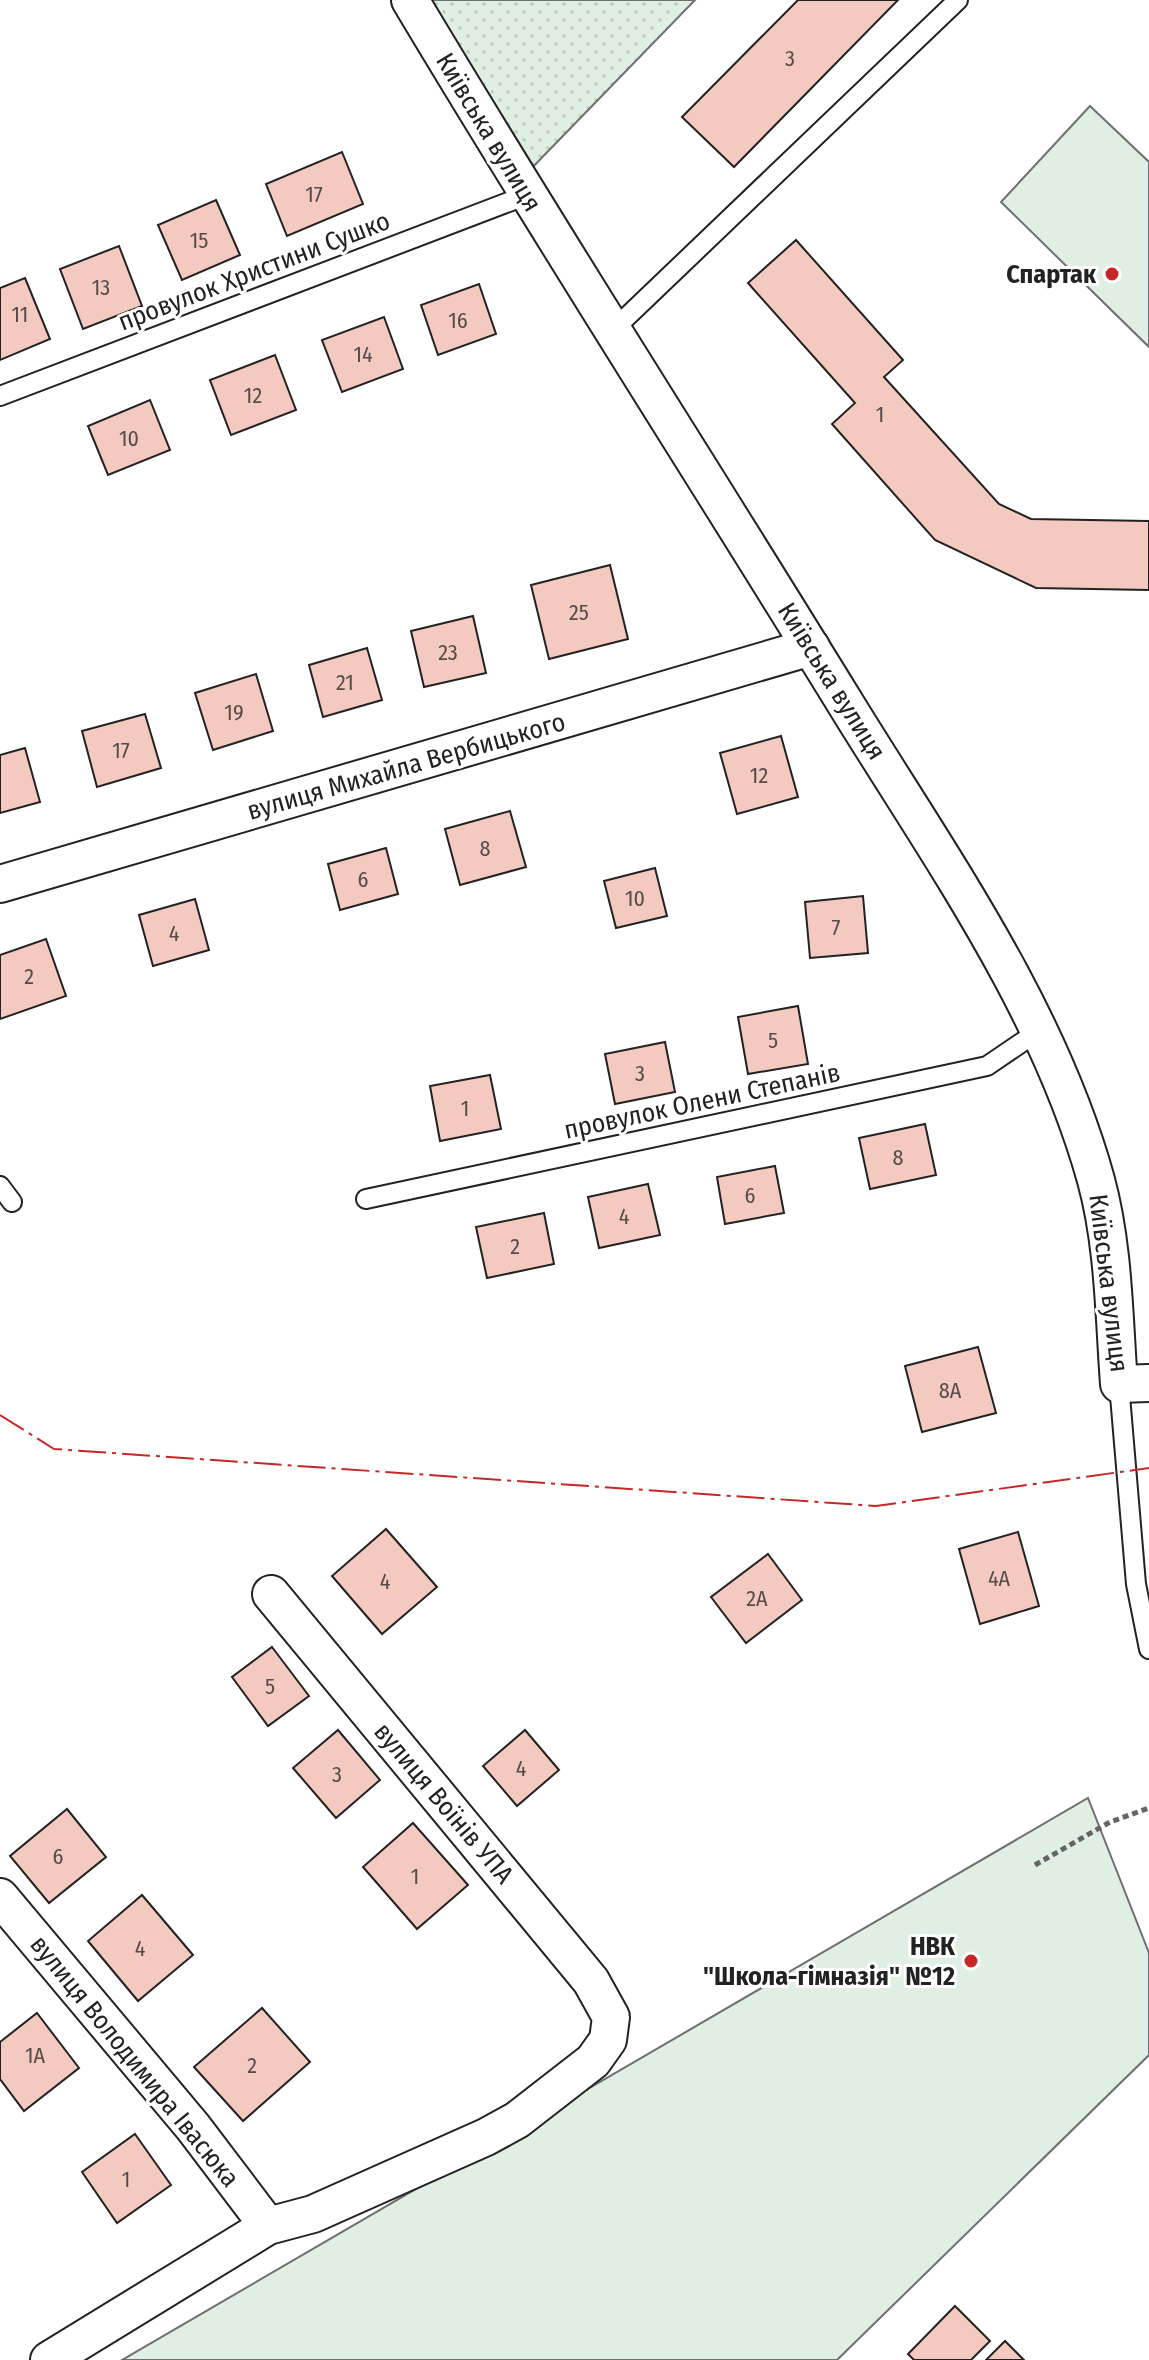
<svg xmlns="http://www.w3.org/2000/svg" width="1149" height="2360" font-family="'Fira Sans Condensed',sans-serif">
	<defs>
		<pattern id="grass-dots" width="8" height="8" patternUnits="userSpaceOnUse" patternTransform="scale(2)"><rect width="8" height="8" fill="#e0efe3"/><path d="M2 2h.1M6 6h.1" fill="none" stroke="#c0cdc2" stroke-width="1.8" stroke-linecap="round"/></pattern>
	</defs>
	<rect width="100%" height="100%" fill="#fff"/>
	<path fill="url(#grass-dots)" stroke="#6f6f6f" stroke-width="2" d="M425,0h270l-171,176z"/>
	<g fill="#e0efe3" stroke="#6f6f6f" stroke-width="2">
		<path d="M1090,106l59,56v185l-148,-145z"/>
		<path d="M1088,1798l61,155v102l-312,305h-715z"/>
	</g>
	<g fill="#f3c9c0" stroke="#222" stroke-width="2">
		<path d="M798,0h100l-164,167 -52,-50z"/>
		<path d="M342,152l21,52 -76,32 -21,-52z"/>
		<path d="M216,200l24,55 -58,25 -24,-55z"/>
		<path d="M796,240l107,120 -19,17 115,127 32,15 118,2v69l-113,-2 -101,-48 -103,-116 23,-21 -107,-120z"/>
		<path d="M119,246l23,60 -59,23 -23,-60z"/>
		<path d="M25,278l25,61 -50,21v-72z"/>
		<path d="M479,284l17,50 -58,21 -17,-50z"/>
		<path d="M384,317l19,52 -61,23 -20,-52z"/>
		<path d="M275,355l21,55 -65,25 -21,-55z"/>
		<path d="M150,400l20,50 -62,25 -20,-49z"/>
		<path d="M610,565l18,74 -79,20 -18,-74z"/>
		<path d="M473,616l13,57 -62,14 -13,-56z"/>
		<path d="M367,648l15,52 -59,17 -14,-52z"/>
		<path d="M256,674l17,57 -60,19 -18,-57z"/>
		<path d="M145,714l16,54 -64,19 -15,-56z"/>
		<path d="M781,736l17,61 -61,17 -17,-61z"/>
		<path d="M25,748l15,54 -40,11v-58z"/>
		<path d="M510,811l16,56 -66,18 -15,-56z"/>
		<path d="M386,848l12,46 -58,16 -12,-46z"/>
		<path d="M655,868l12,48 -51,12 -12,-47z"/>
		<path d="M863,896l5,57 -58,5 -5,-56z"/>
		<path d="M195,899l14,51 -56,16 -14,-51z"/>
		<path d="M46,939l20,57 -66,23v-64z"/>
		<path d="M798,1006l10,58 -60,10 -10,-57z"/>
		<path d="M665,1042l10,50 -60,12 -10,-50z"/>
		<path d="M490,1075l11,54 -61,12 -10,-55z"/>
		<path d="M925,1124l11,51 -66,14 -11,-51z"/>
		<path d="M775,1166l9,47 -59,11 -8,-47z"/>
		<path d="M648,1184l12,51 -61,13 -11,-51z"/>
		<path d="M544,1213l10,51 -67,14 -11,-51z"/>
		<path d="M978,1347l18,66 -74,19 -17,-66z"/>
		<path d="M386,1529l51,58 -55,47 -50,-58z"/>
		<path d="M1018,1532l21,74 -59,18 -21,-75z"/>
		<path d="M768,1554l34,46 -56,43 -35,-46z"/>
		<path d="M272,1647l37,49 -41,30 -36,-49z"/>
		<path d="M338,1730l42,50 -44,38 -43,-50z"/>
		<path d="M525,1730l34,40 -42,36 -34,-40z"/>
		<path d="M67,1809l39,48 -57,46 -39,-47z"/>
		<path d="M413,1823l55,62 -51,44 -54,-62z"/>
		<path d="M142,1895l51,60 -55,46 -50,-60z"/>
		<path d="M262,2008l48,54 -67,59 -49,-54z"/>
		<path d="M37,2013l42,55 -55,43 -24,-32v-37z"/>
		<path d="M135,2134l36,51 -54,38 -35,-51z"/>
		<path d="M955,2306l35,35 -19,19h-57l-6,-6z"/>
		<path d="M1005,2341l19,19h-38z"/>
	</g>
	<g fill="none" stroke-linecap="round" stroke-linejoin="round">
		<defs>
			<g id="service">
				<path d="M612,331l346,-331"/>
				<path d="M0,396l527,-201"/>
				<path d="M0,1186l12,16"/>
				<path d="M366,1199l621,-133 53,-36"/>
				<path d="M1119,1384l17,200 13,65"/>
			</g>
			<g id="minor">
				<path d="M410,0c142,238 292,470 437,706 93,151 201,301 249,474 18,66 18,137 23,204l30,-1"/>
				<path d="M0,884l811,-237"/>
				<path d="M0,1897l193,230 75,99"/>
				<path d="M49,2360l219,-134 45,-12 173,-77 31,-17 76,-59 15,-21 3,-23 -20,-36 -320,-387"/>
			</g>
		</defs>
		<use href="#service" stroke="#222" stroke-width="22"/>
		<use href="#minor" stroke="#222" stroke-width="40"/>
		<path stroke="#646464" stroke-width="5" stroke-dasharray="6 4" stroke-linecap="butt" d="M1035,1865l75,-43 39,-14"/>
		<use href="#service" stroke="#fff" stroke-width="18"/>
		<use href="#minor" stroke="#fff" stroke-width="36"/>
		<path stroke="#c62828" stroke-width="2" stroke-dasharray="28 6 4 6" stroke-linecap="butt" d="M0,1415l54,34 822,57 273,-38"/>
	</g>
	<g fill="#c62828" stroke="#fff" stroke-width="3">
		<circle cx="1112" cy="274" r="8"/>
		<circle cx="971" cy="1961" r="8"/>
	</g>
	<g text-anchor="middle" stroke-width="6" stroke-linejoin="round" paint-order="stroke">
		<g font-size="22" fill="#564c4a">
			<text x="790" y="66">3</text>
			<text x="314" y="202">17</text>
			<text x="199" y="248">15</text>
			<text x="101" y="295">13</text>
			<text x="20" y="322">11</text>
			<text x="458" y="328">16</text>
			<text x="363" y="362">14</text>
			<text x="253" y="403">12</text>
			<text x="880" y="422">1</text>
			<text x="129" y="446">10</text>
			<text x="579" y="620">25</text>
			<text x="448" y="660">23</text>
			<text x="345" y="690">21</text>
			<text x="234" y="720">19</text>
			<text x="121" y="758">17</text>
			<text x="759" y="783">12</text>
			<text x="485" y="856">8</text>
			<text x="363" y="887">6</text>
			<text x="635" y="906">10</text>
			<text x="836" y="935">7</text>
			<text x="174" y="941">4</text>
			<text x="29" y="984">2</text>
			<text x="773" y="1048">5</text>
			<text x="640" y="1081">3</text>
			<text x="465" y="1116">1</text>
			<text x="898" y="1165">8</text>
			<text x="750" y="1203">6</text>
			<text x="624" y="1224">4</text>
			<text x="515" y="1254">2</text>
			<text x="950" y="1398">8А</text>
			<text x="999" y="1586">4А</text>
			<text x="385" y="1589">4</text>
			<text x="757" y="1606">2А</text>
			<text x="270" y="1694">5</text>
			<text x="521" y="1776">4</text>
			<text x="337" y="1782">3</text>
			<text x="58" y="1864">6</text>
			<text x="415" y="1884">1</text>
			<text x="140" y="1956">4</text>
			<text x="35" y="2063">1А</text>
			<text x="252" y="2073">2</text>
			<text x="126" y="2187">1</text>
		</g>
		<g font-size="26" fill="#222" stroke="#fff">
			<text transform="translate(489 132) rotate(59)" y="9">Київська вулиця</text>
			<text transform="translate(254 271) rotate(-21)" y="9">провулок Христини Сушко</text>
			<text transform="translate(832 681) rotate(58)" y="9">Київська вулиця</text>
			<text transform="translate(406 766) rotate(-16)" y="9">вулиця Михайла Вербицького</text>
			<text transform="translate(702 1101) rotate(-12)" y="9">провулок Олени Степанів</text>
			<text transform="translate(1109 1283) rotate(83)" y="9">Київська вулиця</text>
			<text transform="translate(444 1803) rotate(50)" y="9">вулиця Воїнів УПА</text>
			<text transform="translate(135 2061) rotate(51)" y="9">вулиця Володимира Івасюка</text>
		</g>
		<g font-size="26" font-weight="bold" fill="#222" stroke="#fff" text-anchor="end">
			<text x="1096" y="283">Спартак</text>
			<text x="955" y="1955">НВК<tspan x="955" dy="30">"Школа-гімназія" №12</tspan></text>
		</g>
	</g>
</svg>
